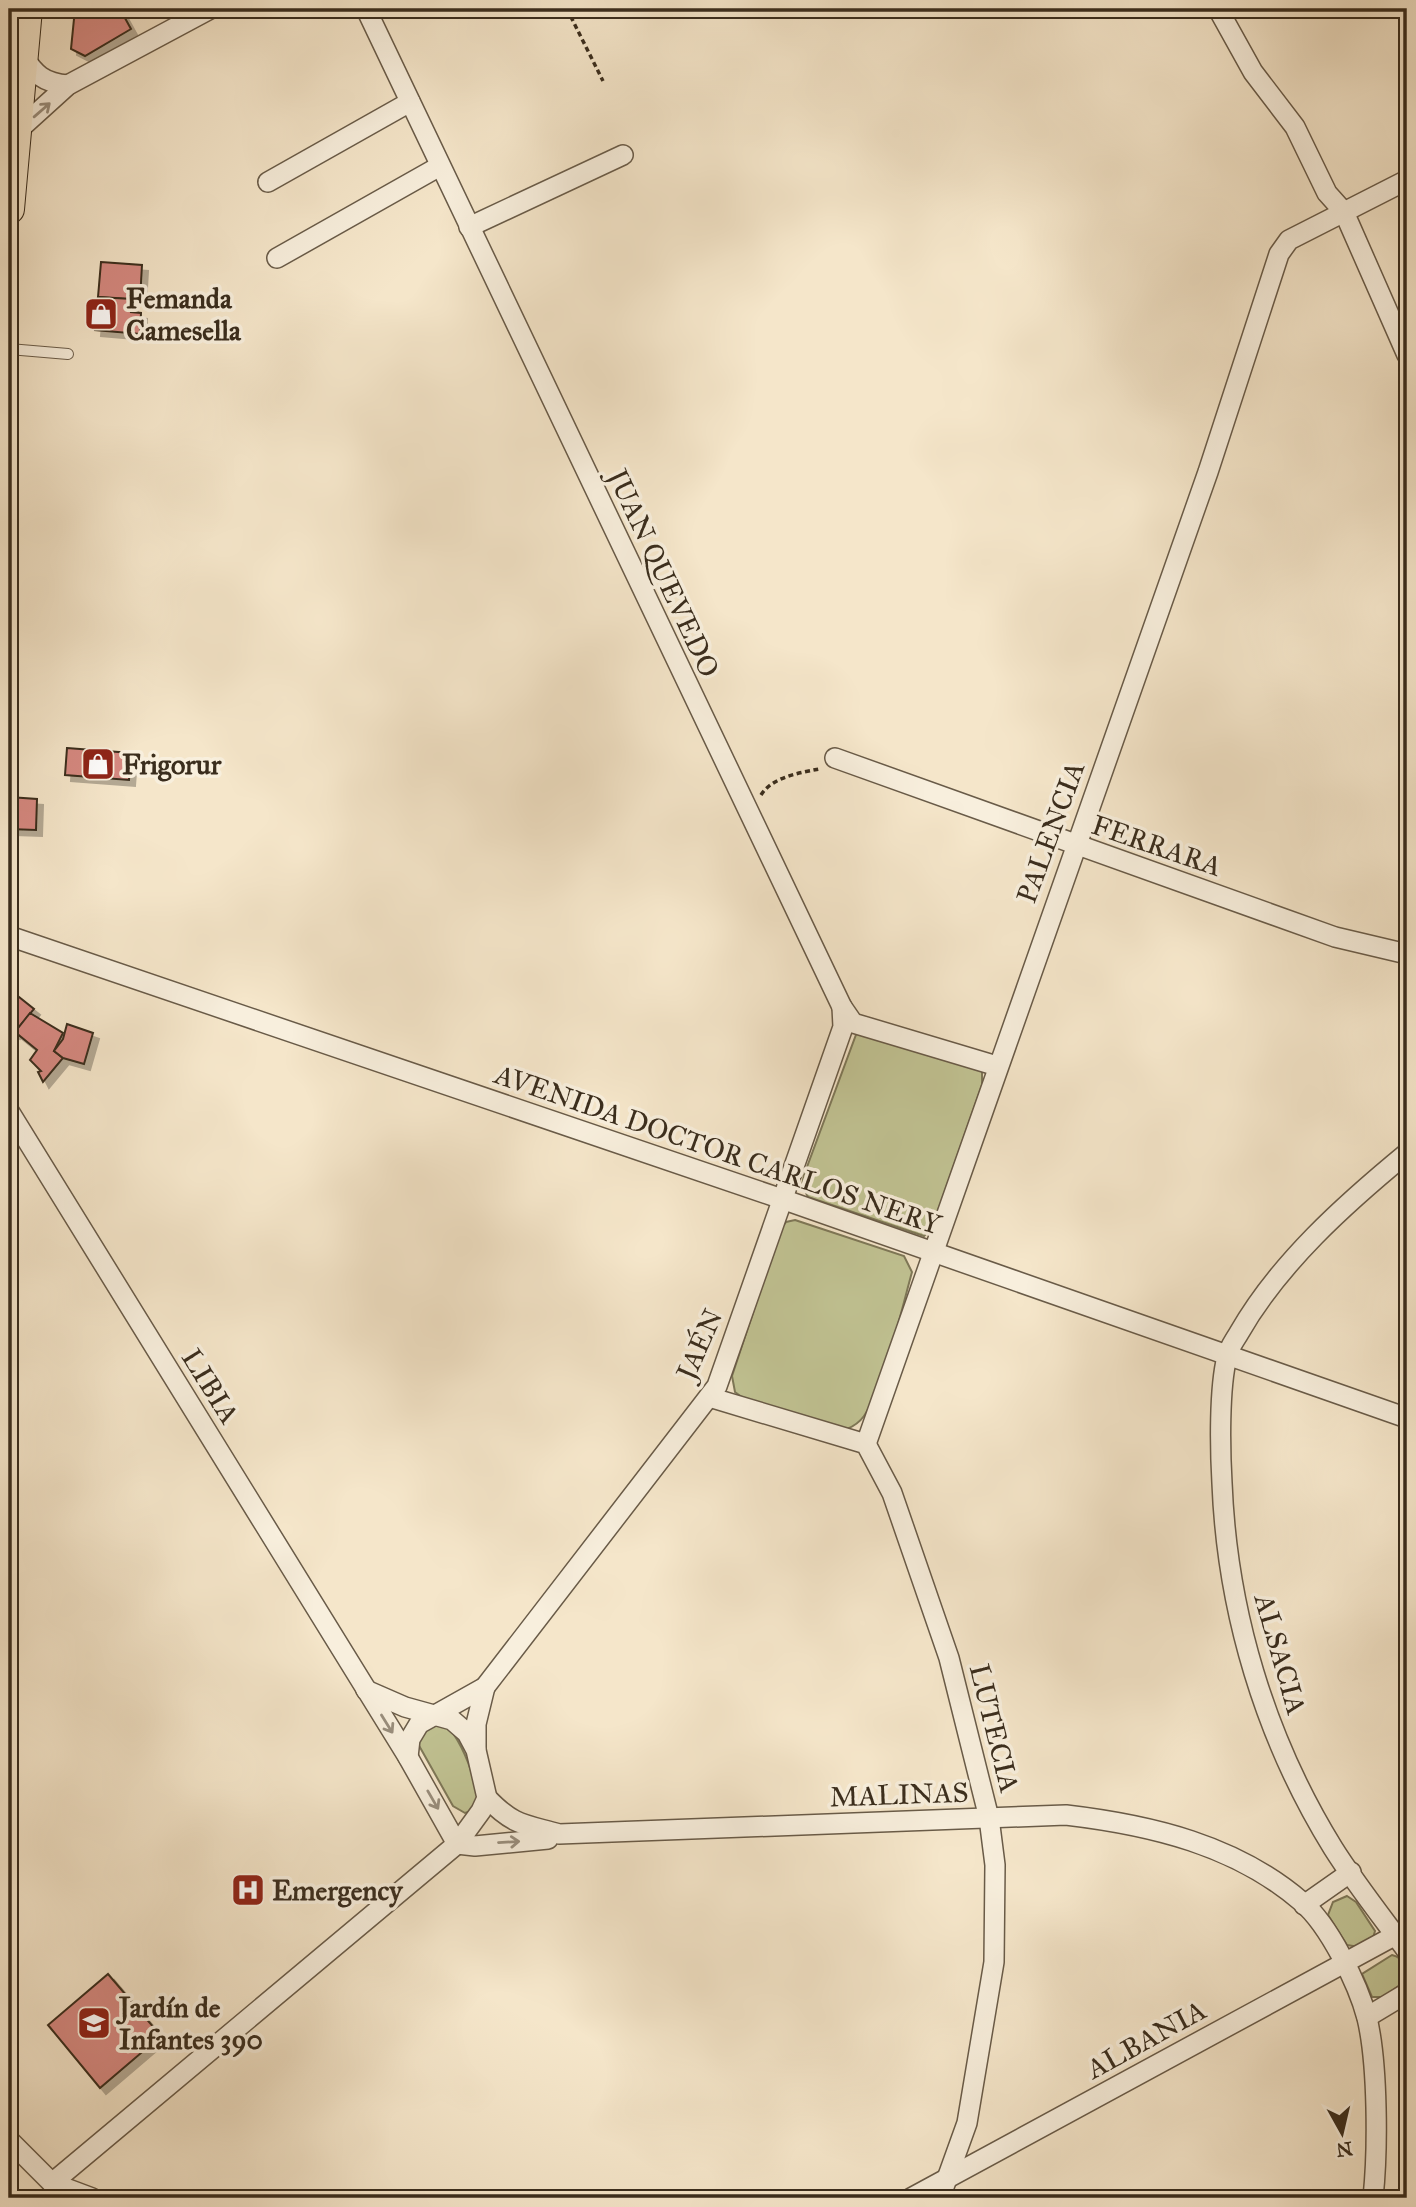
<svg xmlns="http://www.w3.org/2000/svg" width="1416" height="2207" font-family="'IM FELL Great Primer',serif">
	<defs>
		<filter id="shadow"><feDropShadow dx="6" dy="6" stdDeviation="0" flood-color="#0004"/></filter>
	</defs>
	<rect width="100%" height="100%" fill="#f5e6ca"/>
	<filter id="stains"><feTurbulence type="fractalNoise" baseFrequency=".00286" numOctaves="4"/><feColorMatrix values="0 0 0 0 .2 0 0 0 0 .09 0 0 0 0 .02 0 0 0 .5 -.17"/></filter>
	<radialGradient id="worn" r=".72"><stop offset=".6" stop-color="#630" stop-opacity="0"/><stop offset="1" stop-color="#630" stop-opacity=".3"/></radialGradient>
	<g fill="#c1c393" stroke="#7e7858" stroke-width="2">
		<path d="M857,1032l125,38v15l-50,143 -8,8 -116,-39 -6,-12 2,-10z"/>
		<path d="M795,1220l109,36 8,16c-10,36 -28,115 -48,144 -5,7 -10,10 -17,13l-104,-31 -8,-6 -3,-16 49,-148 5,-6z"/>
		<path d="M445,1723c18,20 27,46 33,73l-7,15 -6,2 -12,-7 -36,-64 3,-15z"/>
		<path d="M1347,1896l9,6 19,29 -2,7 -14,9 -12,-2 -19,-30 5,-13z"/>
		<path d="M1392,1955c13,3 15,13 15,25l-24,17h-11l-10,-23z"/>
	</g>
	<g fill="#d68981" stroke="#3a2d1d" stroke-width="2" filter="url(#shadow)">
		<path d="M75,9h45l11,20 -46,27 -14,-7z"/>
		<path d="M101,262l41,3 -2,35 -42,-3z"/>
		<path d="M98,297l34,2 -1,13 10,1 -1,21 -45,-4z"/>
		<path d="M67,748l64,5 -2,27 -64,-5z"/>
		<path d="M9,797l28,2 -1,31 -27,-1z"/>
		<path d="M9,989l25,20 -20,24 -5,-5z"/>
		<path d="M30,1013l33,20 -9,18 9,7 -20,24 -5,-10 3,-1 -11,-11 7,-10 -22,-18z"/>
		<path d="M67,1024l26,9 -9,31 -21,-6 -9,-7 9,-12z"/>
		<path d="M108,1974l53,62 -61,52 -52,-63z"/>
	</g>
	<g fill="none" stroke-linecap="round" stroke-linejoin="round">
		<defs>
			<path id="lane" d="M9,349l59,5"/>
			<g id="street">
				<path d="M366,9l476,998 11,16 144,43"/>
				<path d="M1218,9l35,63 42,55 32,66 17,19 63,143"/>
				<path d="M22,55c13,19 21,28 46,30"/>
				<path d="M15,133l53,-48 142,-76"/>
				<path d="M268,182l142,-80"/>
				<path d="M469,227l154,-72"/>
				<path d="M277,258l163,-92"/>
				<path d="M835,758l500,179 72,17"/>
				<path d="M9,936l773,263 625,219"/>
				<path d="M9,1111l399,646 49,87"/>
				<path d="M1407,1153c-62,51 -128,110 -168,180 -4,7 -11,16 -12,24 -8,31 -7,92 -5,126 5,128 43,255 111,365 22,35 49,69 74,103"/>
				<path d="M709,1397l157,47 26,49 57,165 40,160 6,47 -1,97 -27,161 -27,75"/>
				<path d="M866,1444l342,-972 71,-218 10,-14 118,-60"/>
				<path d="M476,1748v-24l9,-37"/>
				<path d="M408,1757l2,-18 9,-15 66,-37 232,-301 126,-359 -1,-20"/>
				<path d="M487,1798c27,28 37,26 72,36l507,-19c85,10 170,30 236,87 27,23 56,82 65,116 11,46 11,133 6,180"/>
				<path d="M457,1844l18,2 73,-7"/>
				<path d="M1304,1905l47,-33"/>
				<path d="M1367,2017l40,-24"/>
				<path d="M9,2140l43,43 40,15"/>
				<path d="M52,2183l405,-339 24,-33 6,-13 -11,-48 -9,-17 -15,-13 -47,-13 -39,-17"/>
				<path d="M911,2198l494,-268"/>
			</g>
			<path id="primary" d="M9,209l18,-200"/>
		</defs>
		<use href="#lane" stroke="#695b48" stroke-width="12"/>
		<use href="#street" stroke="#695b48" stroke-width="22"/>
		<use href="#primary" stroke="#3a2d1d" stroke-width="32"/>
		<g stroke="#3a2d1d" stroke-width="3.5" stroke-dasharray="5 3.5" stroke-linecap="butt">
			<path d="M567,9l36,72"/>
			<path d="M761,795c11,-18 38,-22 58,-26"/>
		</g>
		<use href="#lane" stroke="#f8efdd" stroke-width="10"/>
		<use href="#street" stroke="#f8efdd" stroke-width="19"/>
		<use href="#primary" stroke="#f5e6ca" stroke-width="30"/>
	</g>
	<defs><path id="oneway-shaft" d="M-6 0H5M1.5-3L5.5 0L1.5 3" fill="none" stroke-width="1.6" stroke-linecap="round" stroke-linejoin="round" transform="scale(1.75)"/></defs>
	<g stroke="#998e7d">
		<use href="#oneway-shaft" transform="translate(42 110) rotate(-41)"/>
		<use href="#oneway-shaft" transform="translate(387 1724) rotate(58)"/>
		<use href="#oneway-shaft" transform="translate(433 1800) rotate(60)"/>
		<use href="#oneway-shaft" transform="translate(509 1842) rotate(-3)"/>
	</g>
	<defs>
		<symbol id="shop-square" viewBox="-11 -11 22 22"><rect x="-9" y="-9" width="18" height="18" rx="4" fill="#8f2418" stroke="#f8efdd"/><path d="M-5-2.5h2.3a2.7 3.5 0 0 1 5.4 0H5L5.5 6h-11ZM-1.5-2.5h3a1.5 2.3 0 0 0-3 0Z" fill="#fff"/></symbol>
		<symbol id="hospital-square" viewBox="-11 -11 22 22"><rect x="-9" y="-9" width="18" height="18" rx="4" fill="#8f2418" stroke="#f8efdd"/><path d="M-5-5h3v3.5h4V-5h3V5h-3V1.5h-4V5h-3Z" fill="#fff"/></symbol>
		<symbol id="school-square" viewBox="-11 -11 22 22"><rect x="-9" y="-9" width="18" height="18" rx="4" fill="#8f2418" stroke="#f8efdd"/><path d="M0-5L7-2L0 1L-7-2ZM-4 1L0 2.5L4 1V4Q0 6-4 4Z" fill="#fff"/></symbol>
	</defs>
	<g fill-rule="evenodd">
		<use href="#shop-square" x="82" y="295" width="38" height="38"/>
		<use href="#shop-square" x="79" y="745" width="38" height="38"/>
		<use href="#hospital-square" x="229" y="1871" width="38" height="38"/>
		<use href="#school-square" x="75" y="2004" width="38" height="38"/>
	</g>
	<g text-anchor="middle" stroke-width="7" stroke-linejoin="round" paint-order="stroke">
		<g font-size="28" font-weight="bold" fill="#3a2d1d" stroke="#f8efdd" text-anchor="start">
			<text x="126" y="308">Femanda<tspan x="126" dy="32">Camesella</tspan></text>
			<text x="122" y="774">Frigorur</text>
			<text x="272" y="1900">Emergency</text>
			<text x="119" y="2017">Jardín de<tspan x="119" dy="32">Infantes 390</tspan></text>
		</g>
		<g font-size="28" fill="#3a2d1d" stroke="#f8efdd">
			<text transform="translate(664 573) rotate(65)" y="10">JUAN QUEVEDO</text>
			<text transform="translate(1050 832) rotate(-70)" y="10">PALENCIA</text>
			<text transform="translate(1157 845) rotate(19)" y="10">FERRARA</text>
			<text transform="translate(718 1149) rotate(19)" y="10">AVENIDA DOCTOR CARLOS NERY</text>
			<text transform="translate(699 1344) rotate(-66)" y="10">JAÉN</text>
			<text transform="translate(211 1386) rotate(58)" y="10">LIBIA</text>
			<text transform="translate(1281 1654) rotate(74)" y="10">ALSACIA</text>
			<text transform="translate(995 1728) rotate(76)" y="10">LUTECIA</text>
			<text transform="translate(899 1794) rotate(-2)" y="10">MALINAS</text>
			<text transform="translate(1146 2039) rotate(-29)" y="10">ALBANIA</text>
		</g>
	</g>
	<rect width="1416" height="2207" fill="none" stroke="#f5e6ca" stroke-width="35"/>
	<rect x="10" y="10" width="1395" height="2186" fill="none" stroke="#3a2d1d" stroke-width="3.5"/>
	<rect x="18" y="18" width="1381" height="2172" fill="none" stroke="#3a2d1d" stroke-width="2"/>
	<g transform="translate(1342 2133) rotate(172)" stroke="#f8efdd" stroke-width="5" paint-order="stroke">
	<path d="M0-5L12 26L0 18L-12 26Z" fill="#3a2d1d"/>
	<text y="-10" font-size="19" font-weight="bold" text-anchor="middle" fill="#3a2d1d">N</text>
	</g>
	<rect width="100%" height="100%" filter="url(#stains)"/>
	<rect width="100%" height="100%" fill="url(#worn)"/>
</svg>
